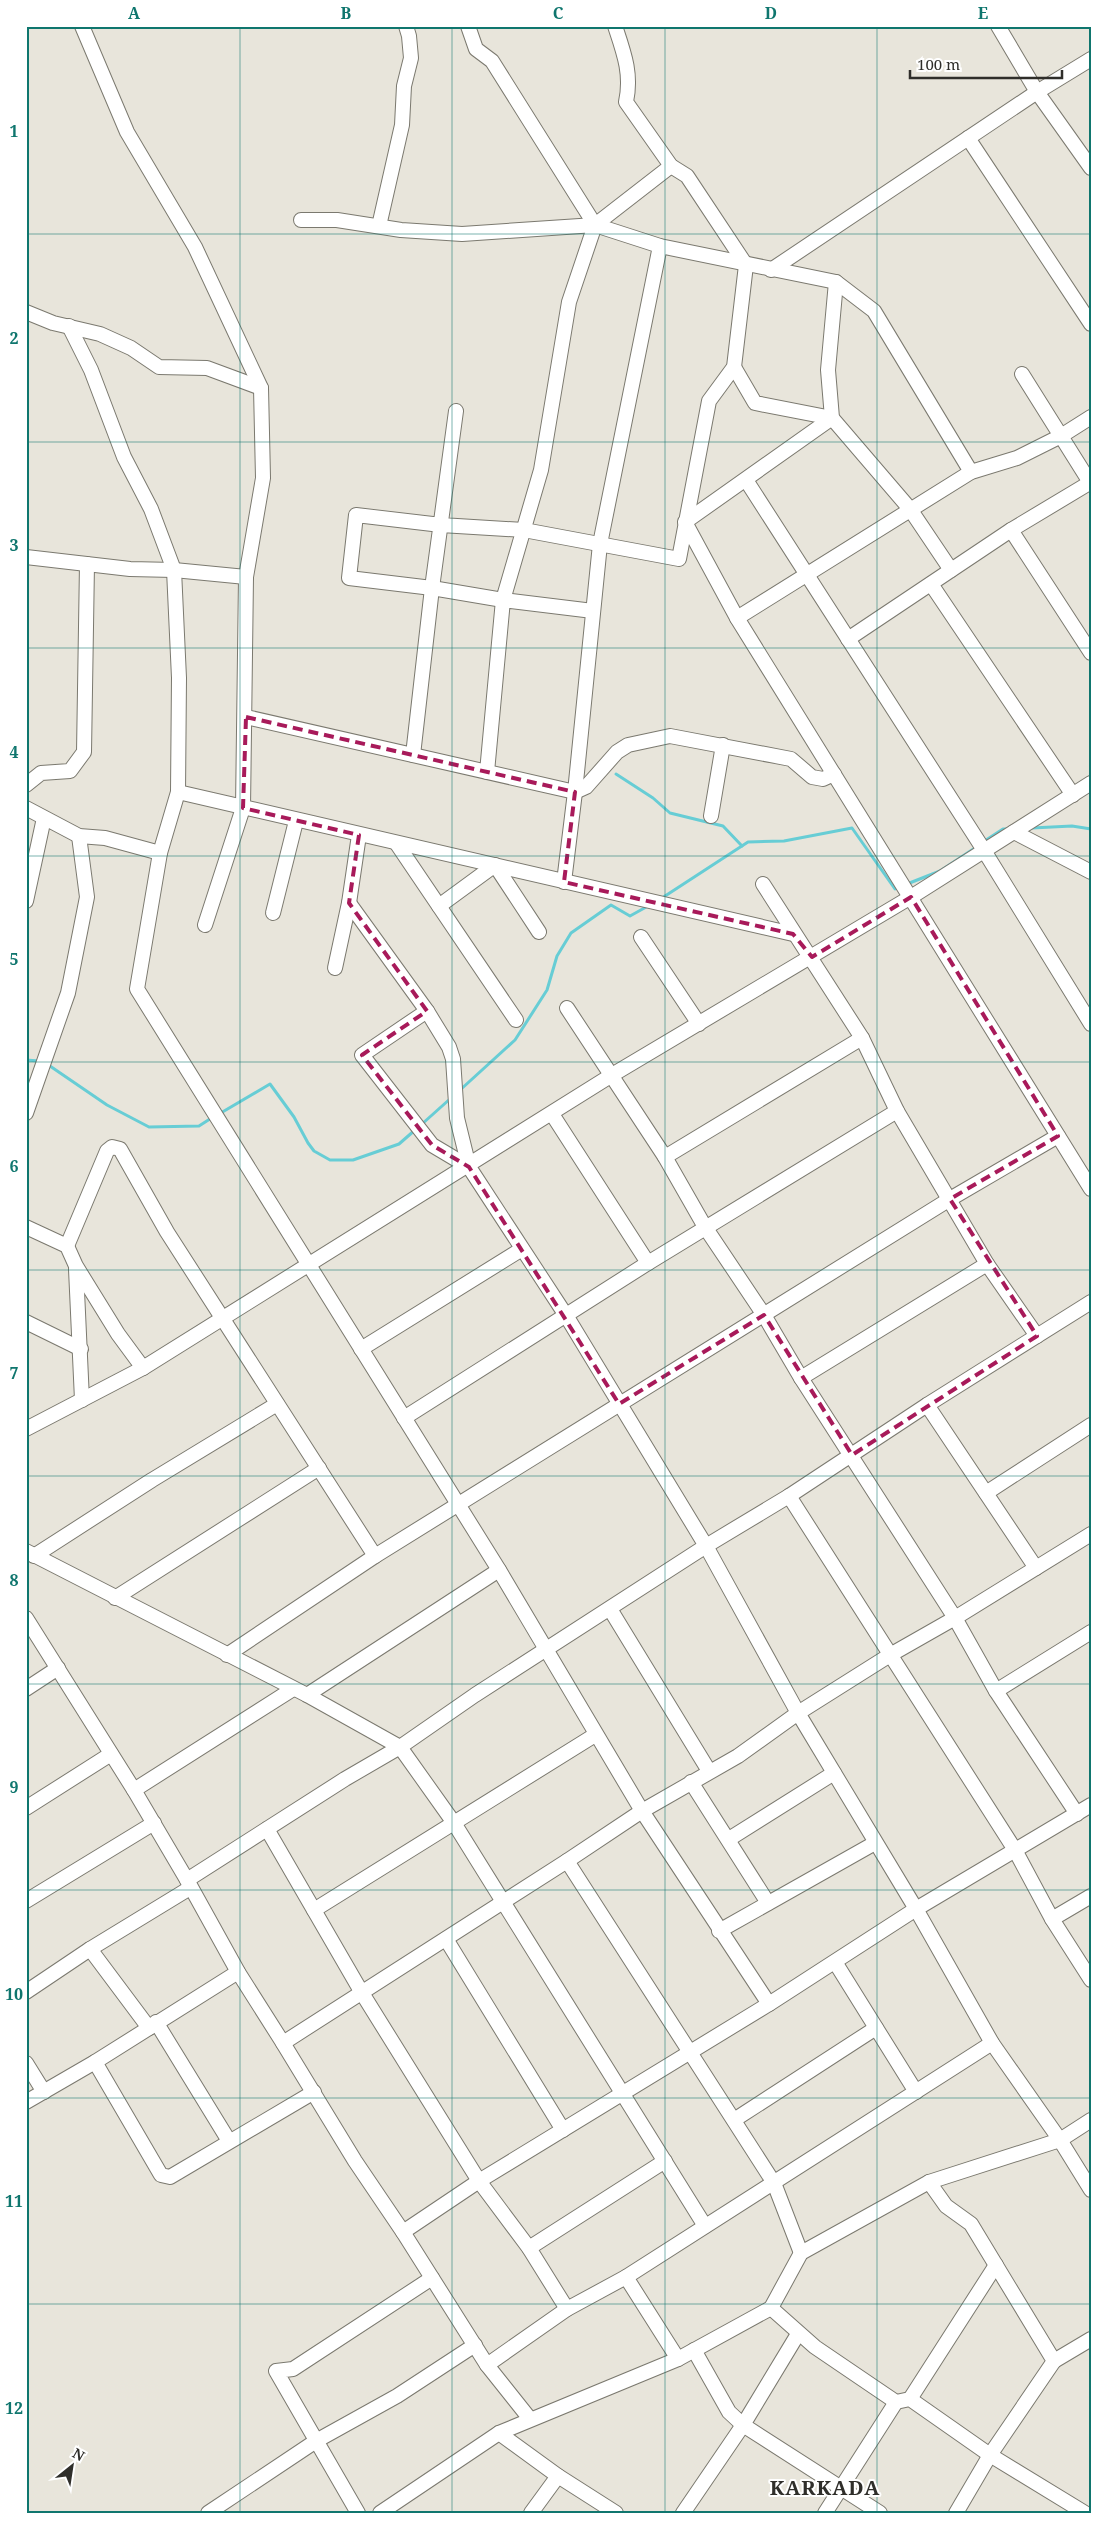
<svg xmlns="http://www.w3.org/2000/svg" width="1117" height="2539" font-family="'Noto Serif',serif">
	<rect width="100%" height="100%" fill="#e8e5db"/>
	<g fill="none" stroke-linecap="round" stroke-linejoin="round">
		<g stroke="#67cdd5" stroke-width="3">
			<path d="M616,774l37,24 17,15 53,13 19,20"/>
			<path d="M1032,828l40,-2 19,3"/>
			<path d="M983,842l20,-13h5"/>
			<path d="M907,884l33,-13 38,-25"/>
			<path d="M662,898l86,-56 36,-1 68,-13 43,61 4,-2"/>
			<path d="M26,1060l13,1"/>
			<path d="M47,1064l60,41 42,22 50,-1 14,-9"/>
			<path d="M459,1091l56,-51 32,-50 10,-34 14,-23 40,-28 19,11 18,-10"/>
			<path d="M219,1114l51,-30 24,33 14,26 6,8 16,9h23l46,-16 16,-14"/>
			<path d="M422,1124l29,-26"/>
		</g>
		<defs>
			<g id="minor">
				<path d="M82,26l45,106 68,115 66,141 2,90 -17,99 -3,231 -38,117"/>
				<path d="M468,26l8,23 16,12 103,164"/>
				<path d="M998,26l39,66 54,76"/>
				<path d="M968,138l123,186"/>
				<path d="M301,220h36l64,10 61,4 133,-9 65,21 176,36 38,29 97,161"/>
				<path d="M379,226l23,-101 2,-39 7,-28 -2,-22 -3,-10"/>
				<path d="M771,270l266,-178 54,-33"/>
				<path d="M836,282l-8,88 4,48 78,91 41,61"/>
				<path d="M26,312l27,11 47,11 31,14 28,19 48,1 54,20"/>
				<path d="M69,326l22,44 33,87 27,52 23,61 5,108 -1,114 -18,61 -23,136 362,581 143,241 127,193"/>
				<path d="M734,367l21,36 77,15"/>
				<path d="M1022,374l69,110"/>
				<path d="M456,411l-24,177 -83,-10 7,-63 85,10 83,5 155,29 30,-158 25,-34 12,-102 -59,-89 -16,-10 -45,-64c6,-28 -2,-49 -11,-76"/>
				<path d="M832,418l-147,104 52,96 354,571"/>
				<path d="M746,480l234,364 111,180"/>
				<path d="M1011,530l80,123"/>
				<path d="M26,557l104,12 44,1 72,7"/>
				<path d="M931,584l142,211"/>
				<path d="M737,618l234,-146 46,-14 44,-22 30,-19"/>
				<path d="M848,639l163,-109 80,-48"/>
				<path d="M246,717l329,75 11,-5 31,-35 11,-7 42,-9 121,23 21,18 11,2 11,-5"/>
				<path d="M413,755l19,-167 71,12 38,-130 28,-168 26,-77 76,-59"/>
				<path d="M487,772l16,-172 90,11"/>
				<path d="M26,785l15,-12 29,-2 14,-19 3,-188"/>
				<path d="M178,792l615,142"/>
				<path d="M26,808l53,28 26,2 55,15"/>
				<path d="M711,816l12,-71"/>
				<path d="M1014,832l77,40"/>
				<path d="M397,844l119,176"/>
				<path d="M564,882l11,-90 25,-248 60,-298"/>
				<path d="M763,884l99,154 35,73 90,153 50,72"/>
				<path d="M26,901l18,-83"/>
				<path d="M349,903l78,108 22,36 4,12 4,59 12,49 98,150 139,229 92,167 118,196 76,134 68,97 31,50"/>
				<path d="M439,906l56,-41 44,67"/>
				<path d="M273,913l23,-92"/>
				<path d="M641,937l58,87"/>
				<path d="M335,968l14,-65 10,-68"/>
				<path d="M567,1008l98,149 40,70 59,88 37,63 154,240 41,73 81,123"/>
				<path d="M427,1011l-65,44 70,90 37,22"/>
				<path d="M26,1113l42,-120 19,-96 -8,-61"/>
				<path d="M552,1114l96,149"/>
				<path d="M665,1157l197,-119"/>
				<path d="M26,1227l41,19 9,20 42,68 25,34"/>
				<path d="M67,1246l40,-95 5,-4 8,2 47,83 208,324"/>
				<path d="M76,1269l6,131"/>
				<path d="M26,1322l55,27"/>
				<path d="M361,1349l161,-100"/>
				<path d="M801,1378l186,-114"/>
				<path d="M927,1405l109,163"/>
				<path d="M404,1418l244,-155 249,-152"/>
				<path d="M26,1429l117,-61 469,-293 299,-178 180,-114"/>
				<path d="M986,1493l105,-68"/>
				<path d="M789,1496l226,354 37,69 39,61"/>
				<path d="M26,1551l281,144 93,52 54,76 251,403"/>
				<path d="M34,1556l118,-76 125,-76"/>
				<path d="M115,1598l204,-130"/>
				<path d="M610,1609l99,162"/>
				<path d="M26,1618l108,172 53,90 51,92 45,71"/>
				<path d="M227,1655l148,-99 575,-357 108,-63"/>
				<path d="M26,1689l32,-21"/>
				<path d="M996,1691l95,-59"/>
				<path d="M307,1695l192,-125"/>
				<path d="M691,1782l77,121"/>
				<path d="M134,1790l159,-101"/>
				<path d="M26,1808l85,-54"/>
				<path d="M267,1829l95,164 117,188 50,67 38,61"/>
				<path d="M729,1839l105,-66"/>
				<path d="M567,1861l207,322 27,70"/>
				<path d="M187,1880l158,-101 55,-32 75,-52 231,-149 83,-50 138,-91 164,-103"/>
				<path d="M26,1901l128,-78"/>
				<path d="M314,1910l281,-175"/>
				<path d="M1052,1919l39,-23"/>
				<path d="M719,1931l156,-88"/>
				<path d="M446,1939l117,191"/>
				<path d="M90,1949l59,79"/>
				<path d="M835,1962l81,130"/>
				<path d="M26,1992l64,-43 100,-61"/>
				<path d="M156,2022l73,119"/>
				<path d="M95,2062l66,113 9,2 144,-85"/>
				<path d="M26,2063l18,29"/>
				<path d="M26,2102l69,-40 143,-90"/>
				<path d="M734,2120l142,-92"/>
				<path d="M929,2182l17,24 25,18 83,137 -64,94 -34,58"/>
				<path d="M403,2232l76,-51 290,-177 147,-95 175,-104"/>
				<path d="M529,2248l136,-87"/>
				<path d="M626,2277l52,82"/>
				<path d="M771,2308l44,39 81,55 14,-3 80,56 95,58"/>
				<path d="M694,2350l35,62 14,13 137,88"/>
				<path d="M1054,2361l37,-22"/>
				<path d="M487,2365l80,-56 59,-32 366,-234"/>
				<path d="M910,2399l86,-134"/>
				<path d="M530,2419l-43,-54 -84,-133 -48,-71 -72,-118 284,-182 75,-50 96,-55 60,-43 92,-58 65,-37 136,-84"/>
				<path d="M499,2433l59,43 58,37"/>
				<path d="M208,2513l108,-72 81,-45 78,-51"/>
				<path d="M358,2513l-82,-142 17,-2 139,-91"/>
				<path d="M380,2513l119,-80 179,-74 93,-51 30,-55 128,-71 131,-42 31,-20"/>
				<path d="M531,2513l27,-37"/>
				<path d="M683,2513l60,-88 55,-91"/>
				<path d="M825,2513l71,-111"/>
			</g>
		</defs>
		<use href="#minor" stroke="#7b796f" stroke-width="16"/>
		<use href="#minor" stroke="#fff" stroke-width="14"/>
	</g>
	<path fill="none" stroke="#a81a5a" stroke-width="4" stroke-dasharray="10 6" stroke-linejoin="round" d="M246,717l329,75 -11,90 229,52 19,23 99,-60 147,239 -108,63 87,137 -185,119 -88,-140 -145,89 -150,-237 -37,-22 -70,-90 65,-44 -78,-108 10,-68 -116,-27z"/>
	<path fill="none" stroke="#0f766e" stroke-width="1" stroke-opacity="0.55" d="M240,26v2487M452,26v2487M665,26v2487M877,26v2487M26,234h1065M26,442h1065M26,648h1065M26,856h1065M26,1062h1065M26,1270h1065M26,1476h1065M26,1684h1065M26,1890h1065M26,2098h1065M26,2304h1065"/>
	<g text-anchor="middle" stroke-width="4" stroke-linejoin="round" paint-order="stroke">
		<g font-size="20" font-weight="bold" letter-spacing="1" fill="#2f2e2a" stroke="#fff">
			<text x="825" y="2495">KARKADA</text>
		</g>
	</g>
	<rect width="1117" height="2539" fill="none" stroke="#ffffff" stroke-width="55"/>
	<g transform="translate(72 2466) rotate(30)" stroke="#ffffff" stroke-width="4" paint-order="stroke">
	<path d="M0-4L9 19L0 12L-9 19Z" fill="#2f2e2a"/>
	<text y="-8" font-size="14" font-weight="bold" text-anchor="middle" fill="#2f2e2a">N</text>
	</g>
	<path d="M910 70v8h152v-8" fill="none" stroke="#2f2e2a" stroke-width="2.5"/>
	<text x="917" y="70" font-size="15" fill="#2f2e2a" stroke="#ffffff" stroke-width="4" paint-order="stroke">100 m</text>
	<rect x="28" y="28" width="1062" height="2484" fill="none" stroke="#0f766e" stroke-width="2"/>
	<g font-size="16" text-anchor="middle" font-weight="bold" fill="#0f766e">
		<text x="134" y="19">A</text>
		<text x="346" y="19">B</text>
		<text x="558" y="19">C</text>
		<text x="771" y="19">D</text>
		<text x="983" y="19">E</text>
		<text x="14" y="137">1</text>
		<text x="14" y="344">2</text>
		<text x="14" y="551">3</text>
		<text x="14" y="758">4</text>
		<text x="14" y="965">5</text>
		<text x="14" y="1172">6</text>
		<text x="14" y="1379">7</text>
		<text x="14" y="1586">8</text>
		<text x="14" y="1793">9</text>
		<text x="14" y="2000">10</text>
		<text x="14" y="2207">11</text>
		<text x="14" y="2414">12</text>
	</g>
</svg>
